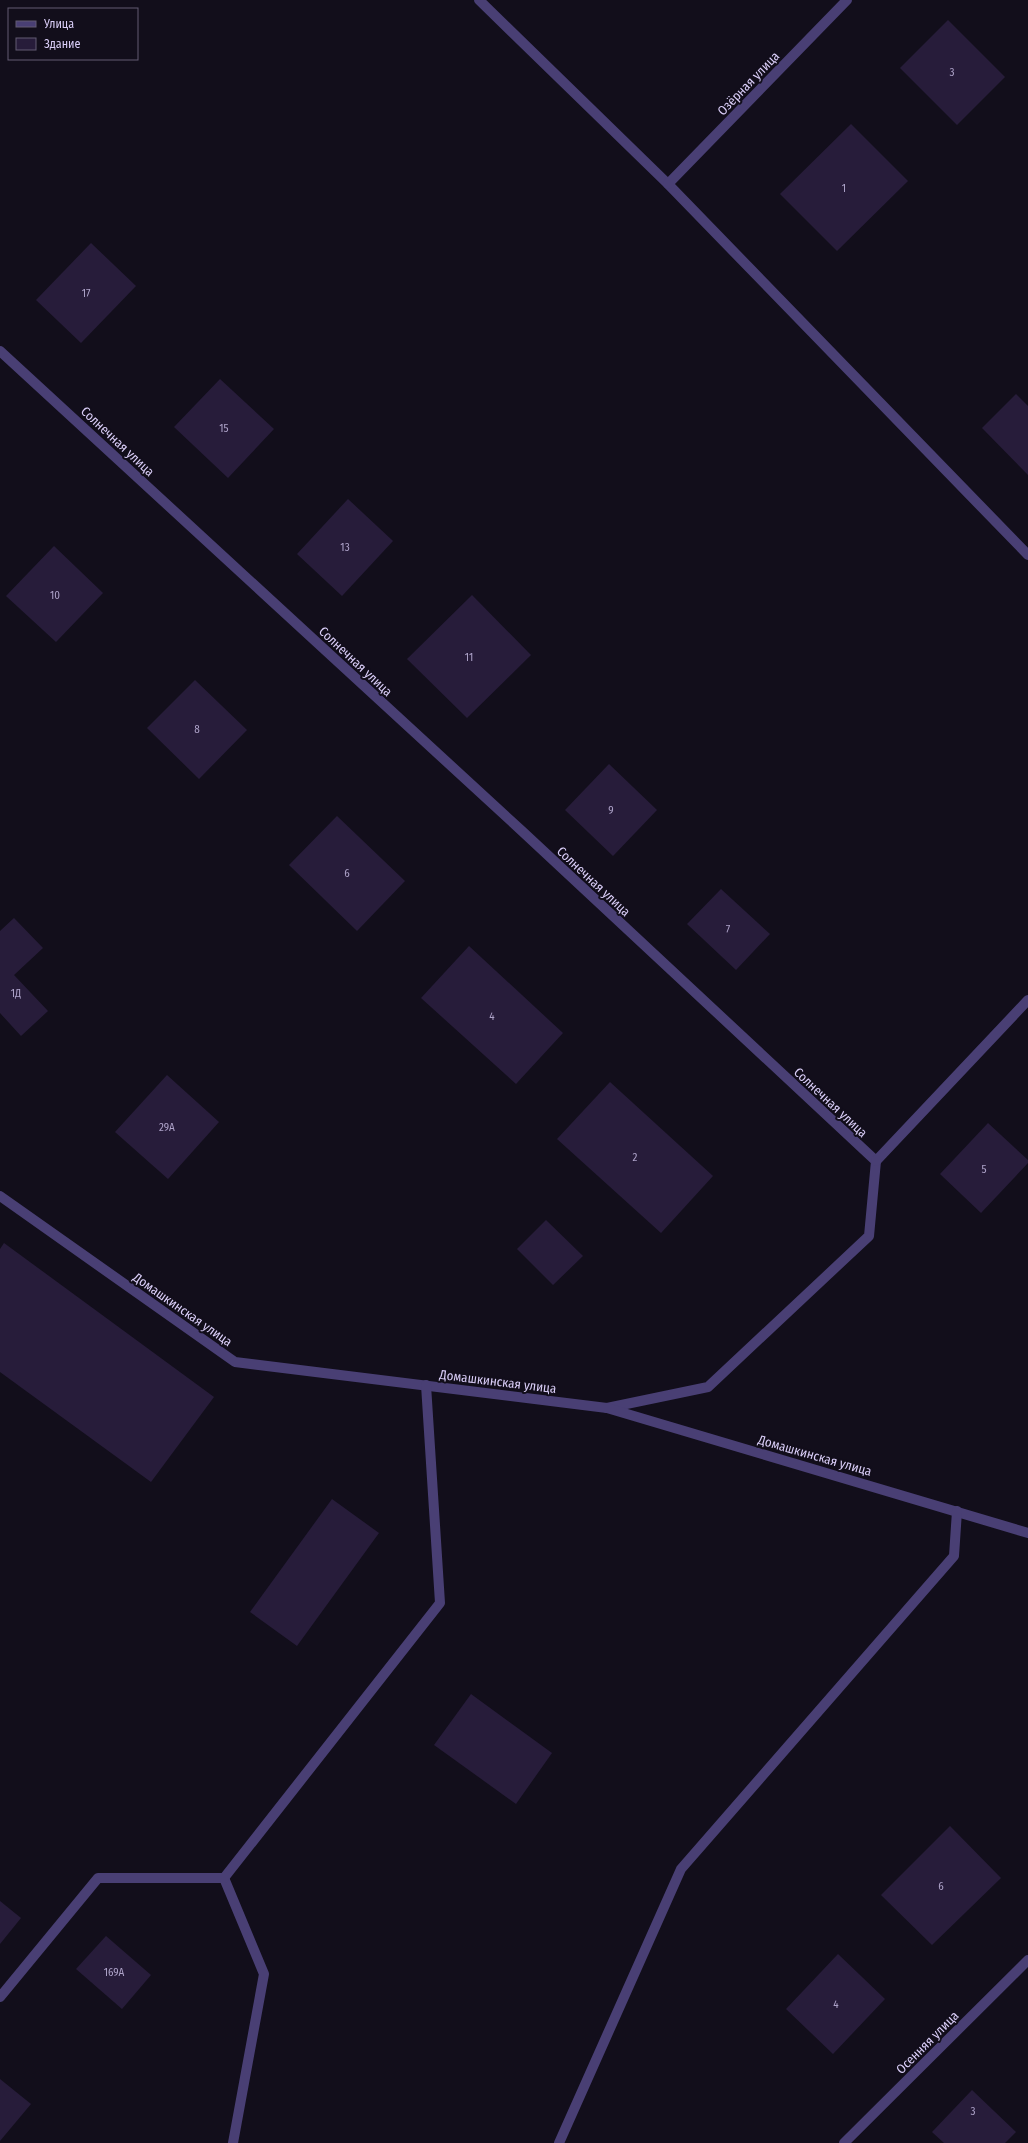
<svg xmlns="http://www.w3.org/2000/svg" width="1028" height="2143" font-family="'Fira Sans Condensed',sans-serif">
	<rect width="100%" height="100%" fill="#120e1b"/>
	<g fill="#271c3a">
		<path d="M948,20l57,57 -48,48 -57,-57z"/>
		<path d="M851,124l57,57 -71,70 -57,-57z"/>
		<path d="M91,243l45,43 -55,57 -45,-43z"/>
		<path d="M220,379l54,50 -46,49 -54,-51z"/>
		<path d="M1016,394l12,12v69l-46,-47z"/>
		<path d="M348,499l45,42 -51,55 -45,-42z"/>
		<path d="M54,546l49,47 -47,49 -50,-46z"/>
		<path d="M472,595l59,60 -64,63 -60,-59z"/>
		<path d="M195,680l52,50 -48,49 -52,-51z"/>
		<path d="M609,764l48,46 -44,46 -48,-46z"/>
		<path d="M337,816l68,65 -48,50 -68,-66z"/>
		<path d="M721,889l49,45 -34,36 -49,-46z"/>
		<path d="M14,918l29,30 -29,27 34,36 -27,25 -21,-23v-82z"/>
		<path d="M469,946l94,87 -47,51 -95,-86z"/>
		<path d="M167,1075l52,47 -51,57 -53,-47z"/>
		<path d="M610,1082l103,94 -52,57 -104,-94z"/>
		<path d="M988,1123l40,37v3l-47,50 -41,-39z"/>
		<path d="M546,1220l37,36 -30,29 -36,-36z"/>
		<path d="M4,1243l210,154 -63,85 -151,-110v-123z"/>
		<path d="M332,1499l47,34 -82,113 -47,-34z"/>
		<path d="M471,1694l81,59 -36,51 -82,-59z"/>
		<path d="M950,1826l51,52 -69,67 -51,-50z"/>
		<path d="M0,1901l21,17 -21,26z"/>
		<path d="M106,1936l45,39 -29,34 -46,-40z"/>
		<path d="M838,1954l47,45 -52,55 -47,-45z"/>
		<path d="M0,2079l31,25 -31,37z"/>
		<path d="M972,2090l44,42 -11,11h-61l-12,-11z"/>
	</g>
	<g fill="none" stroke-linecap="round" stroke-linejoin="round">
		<g stroke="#493f74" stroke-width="10">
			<path d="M479,0l189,184 360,371"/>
			<path d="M668,184l179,-184"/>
			<path d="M0,351l523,481 353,329 -7,75 -161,151 -101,21"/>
			<path d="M876,1161l152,-161"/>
			<path d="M0,1196l235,166 372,46 421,125"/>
			<path d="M224,1878l40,96 -31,169"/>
			<path d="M0,1997l98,-119h126l216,-275 -14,-218"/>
			<path d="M559,2143l122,-274 273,-313 3,-45"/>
			<path d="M844,2143l184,-183"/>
		</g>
	</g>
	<g text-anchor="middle" stroke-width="4" stroke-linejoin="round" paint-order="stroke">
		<g font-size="11" fill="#ada2c8">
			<text x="952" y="76">3</text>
			<text x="844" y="192">1</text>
			<text x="86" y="297">17</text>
			<text x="224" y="432">15</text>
			<text x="345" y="551">13</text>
			<text x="55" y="599">10</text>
			<text x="469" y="661">11</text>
			<text x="197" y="733">8</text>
			<text x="611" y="814">9</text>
			<text x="347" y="877">6</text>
			<text x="728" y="933">7</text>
			<text x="16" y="997">1Д</text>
			<text x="492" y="1020">4</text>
			<text x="167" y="1131">29А</text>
			<text x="635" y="1161">2</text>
			<text x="984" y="1173">5</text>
			<text x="941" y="1890">6</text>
			<text x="114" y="1976">169А</text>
			<text x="836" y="2008">4</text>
			<text x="973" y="2115">3</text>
		</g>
		<g font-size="13" fill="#dacef8" stroke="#120e1b">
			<text transform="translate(748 83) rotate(-46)" y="5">Озёрная улица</text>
			<text transform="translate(118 441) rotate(43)" y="5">Солнечная улица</text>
			<text transform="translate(356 661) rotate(43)" y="5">Солнечная улица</text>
			<text transform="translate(594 881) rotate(43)" y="5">Солнечная улица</text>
			<text transform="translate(831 1102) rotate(43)" y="5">Солнечная улица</text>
			<text transform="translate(183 1309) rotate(35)" y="5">Домашкинская улица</text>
			<text transform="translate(498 1381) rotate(7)" y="5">Домашкинская улица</text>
			<text transform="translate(815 1455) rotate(16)" y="5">Домашкинская улица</text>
			<text transform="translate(927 2042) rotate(-45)" y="5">Осенняя улица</text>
		</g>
	</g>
	<rect x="8" y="8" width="130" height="52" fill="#120e1b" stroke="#625b73"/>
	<rect x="16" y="21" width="20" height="6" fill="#493f74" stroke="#625b73"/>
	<text x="44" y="28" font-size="12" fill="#dacef8">Улица</text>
	<rect x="16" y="38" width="20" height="12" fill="#271c3a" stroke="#625b73"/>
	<text x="44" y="48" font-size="12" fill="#dacef8">Здание</text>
</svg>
